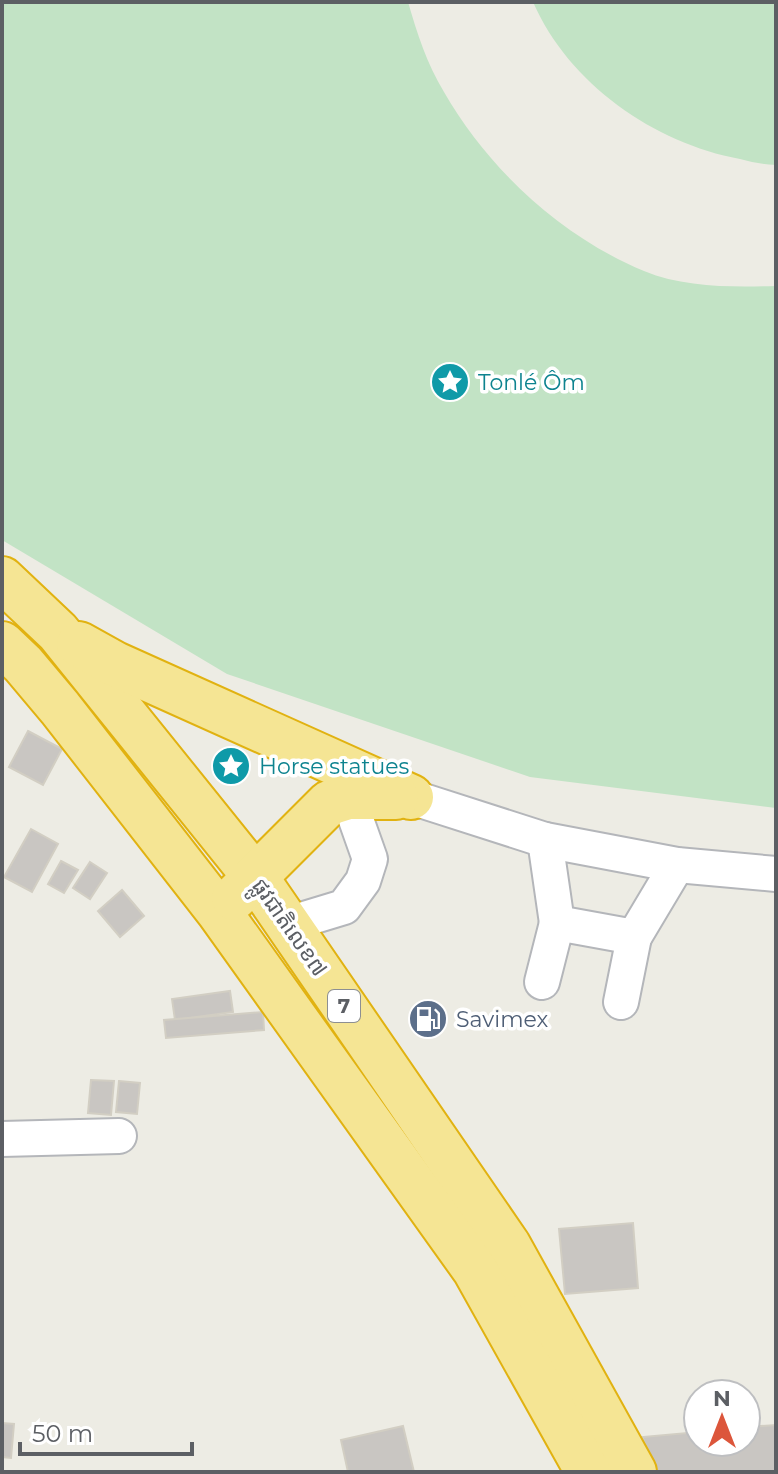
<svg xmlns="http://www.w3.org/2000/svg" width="778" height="1474" font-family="Montserrat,'Noto Sans Khmer',sans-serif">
	<rect width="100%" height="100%" fill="#edece4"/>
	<g fill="#c2e3c5">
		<path d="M2,2h406c9,31 19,62 36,90 44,77 118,145 200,179 41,17 89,16 132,15v522l-246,-31 -303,-103 -225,-134z"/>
		<path d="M533,2h243v163c-12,0 -24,-3 -36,-6 -86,-16 -171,-75 -207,-157z"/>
	</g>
	<g fill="#c9c6c2" stroke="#d2cec3" stroke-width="2">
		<path d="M28,731l34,18 -19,36 -34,-18z"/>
		<path d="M31,829l27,15 -26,48 -28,-15z"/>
		<path d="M61,861l17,9 -14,23 -16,-9z"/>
		<path d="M90,862l17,11 -17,26 -17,-11z"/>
		<path d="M122,890l22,26 -24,21 -22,-26z"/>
		<path d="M230,991l3,21 -58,8 -3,-21z"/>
		<path d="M263,1012l1,18 -98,8 -2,-18z"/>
		<path d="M91,1080l23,1 -3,34 -23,-2z"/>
		<path d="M119,1081l21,2 -3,31 -21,-2z"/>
		<path d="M633,1223l5,65 -73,6 -6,-65z"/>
		<path d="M2,1423l12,1 -3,34 -9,-1z"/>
		<path d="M776,1425v47h-118l-16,-35 56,-5v10h48v-15z"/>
		<path d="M403,1426l11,46h-66l-7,-32z"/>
	</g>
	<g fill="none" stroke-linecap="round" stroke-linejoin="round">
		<defs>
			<g id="minor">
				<path d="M411,797l134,43 132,25 99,9"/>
				<path d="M545,840l12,83 77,14 43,-72"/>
				<path d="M288,924l56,-17 19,-26 7,-22 -22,-62"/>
				<path d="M542,982l15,-59"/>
				<path d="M621,1002l13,-65"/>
				<path d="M2,1139l117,-3"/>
			</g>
			<g id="highway">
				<path d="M2,579l56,53 198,246 252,367 126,227"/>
				<path d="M2,644l21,20 37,44 159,204 256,358 113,202"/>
				<path d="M79,644l36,20 296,133"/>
				<path d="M234,898l95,-95 19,-6h48"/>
			</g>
		</defs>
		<use href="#minor" stroke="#b4b6ba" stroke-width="38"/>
		<use href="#highway" stroke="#e1b211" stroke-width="48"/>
		<use href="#minor" stroke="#fff" stroke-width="34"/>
		<use href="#highway" stroke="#f5e594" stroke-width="44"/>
	</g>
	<defs>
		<symbol id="sight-disc" viewBox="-11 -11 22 22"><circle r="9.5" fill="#0f9aa8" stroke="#fff"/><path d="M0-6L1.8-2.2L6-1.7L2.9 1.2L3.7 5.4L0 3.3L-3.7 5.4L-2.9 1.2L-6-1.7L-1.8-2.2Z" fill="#fff"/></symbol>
		<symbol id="fuel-disc" viewBox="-11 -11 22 22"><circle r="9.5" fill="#5c6f8a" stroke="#fff"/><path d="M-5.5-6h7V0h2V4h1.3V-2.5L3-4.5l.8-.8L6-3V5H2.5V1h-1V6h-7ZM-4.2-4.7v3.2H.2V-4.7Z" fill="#fff"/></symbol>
	</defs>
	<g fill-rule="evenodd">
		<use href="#sight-disc" x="428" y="360" width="44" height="44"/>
		<use href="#sight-disc" x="209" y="744" width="44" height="44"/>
		<use href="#fuel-disc" x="406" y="997" width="44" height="44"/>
	</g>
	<g text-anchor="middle" stroke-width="7" stroke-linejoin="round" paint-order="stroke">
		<rect fill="#fff" stroke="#8d8f92" stroke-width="2" x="328" y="990" width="32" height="32" rx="6"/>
		<g font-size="20" font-weight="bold" fill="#5c5f64">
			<text x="344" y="1013">7</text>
		</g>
		<g font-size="22" fill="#0d838f" stroke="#fff" text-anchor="start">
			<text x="478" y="390">Tonlé Ôm</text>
			<text x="259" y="774">Horse statues</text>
		</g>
		<g font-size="22" fill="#5c5f64" stroke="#fff">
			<text transform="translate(290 927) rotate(55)" y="8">ផ្លូវជាតិលេខ៧</text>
		</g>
		<g font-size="22" fill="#4e5e75" stroke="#fff" text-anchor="start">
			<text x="456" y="1027">Savimex</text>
		</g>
	</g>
	<rect width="778" height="1474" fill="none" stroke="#5c5f64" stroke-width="8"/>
	<g transform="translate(722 1418)"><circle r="38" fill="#ffffff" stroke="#bebfc1" stroke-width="2"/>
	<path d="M0-6L14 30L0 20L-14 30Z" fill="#dc563b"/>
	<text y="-12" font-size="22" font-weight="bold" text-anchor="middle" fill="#5c5f64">N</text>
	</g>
	<path d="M20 1442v12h172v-12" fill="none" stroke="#5c5f64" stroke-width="4"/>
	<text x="32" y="1442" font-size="24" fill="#5c5f64" stroke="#ffffff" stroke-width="6" paint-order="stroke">50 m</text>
</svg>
